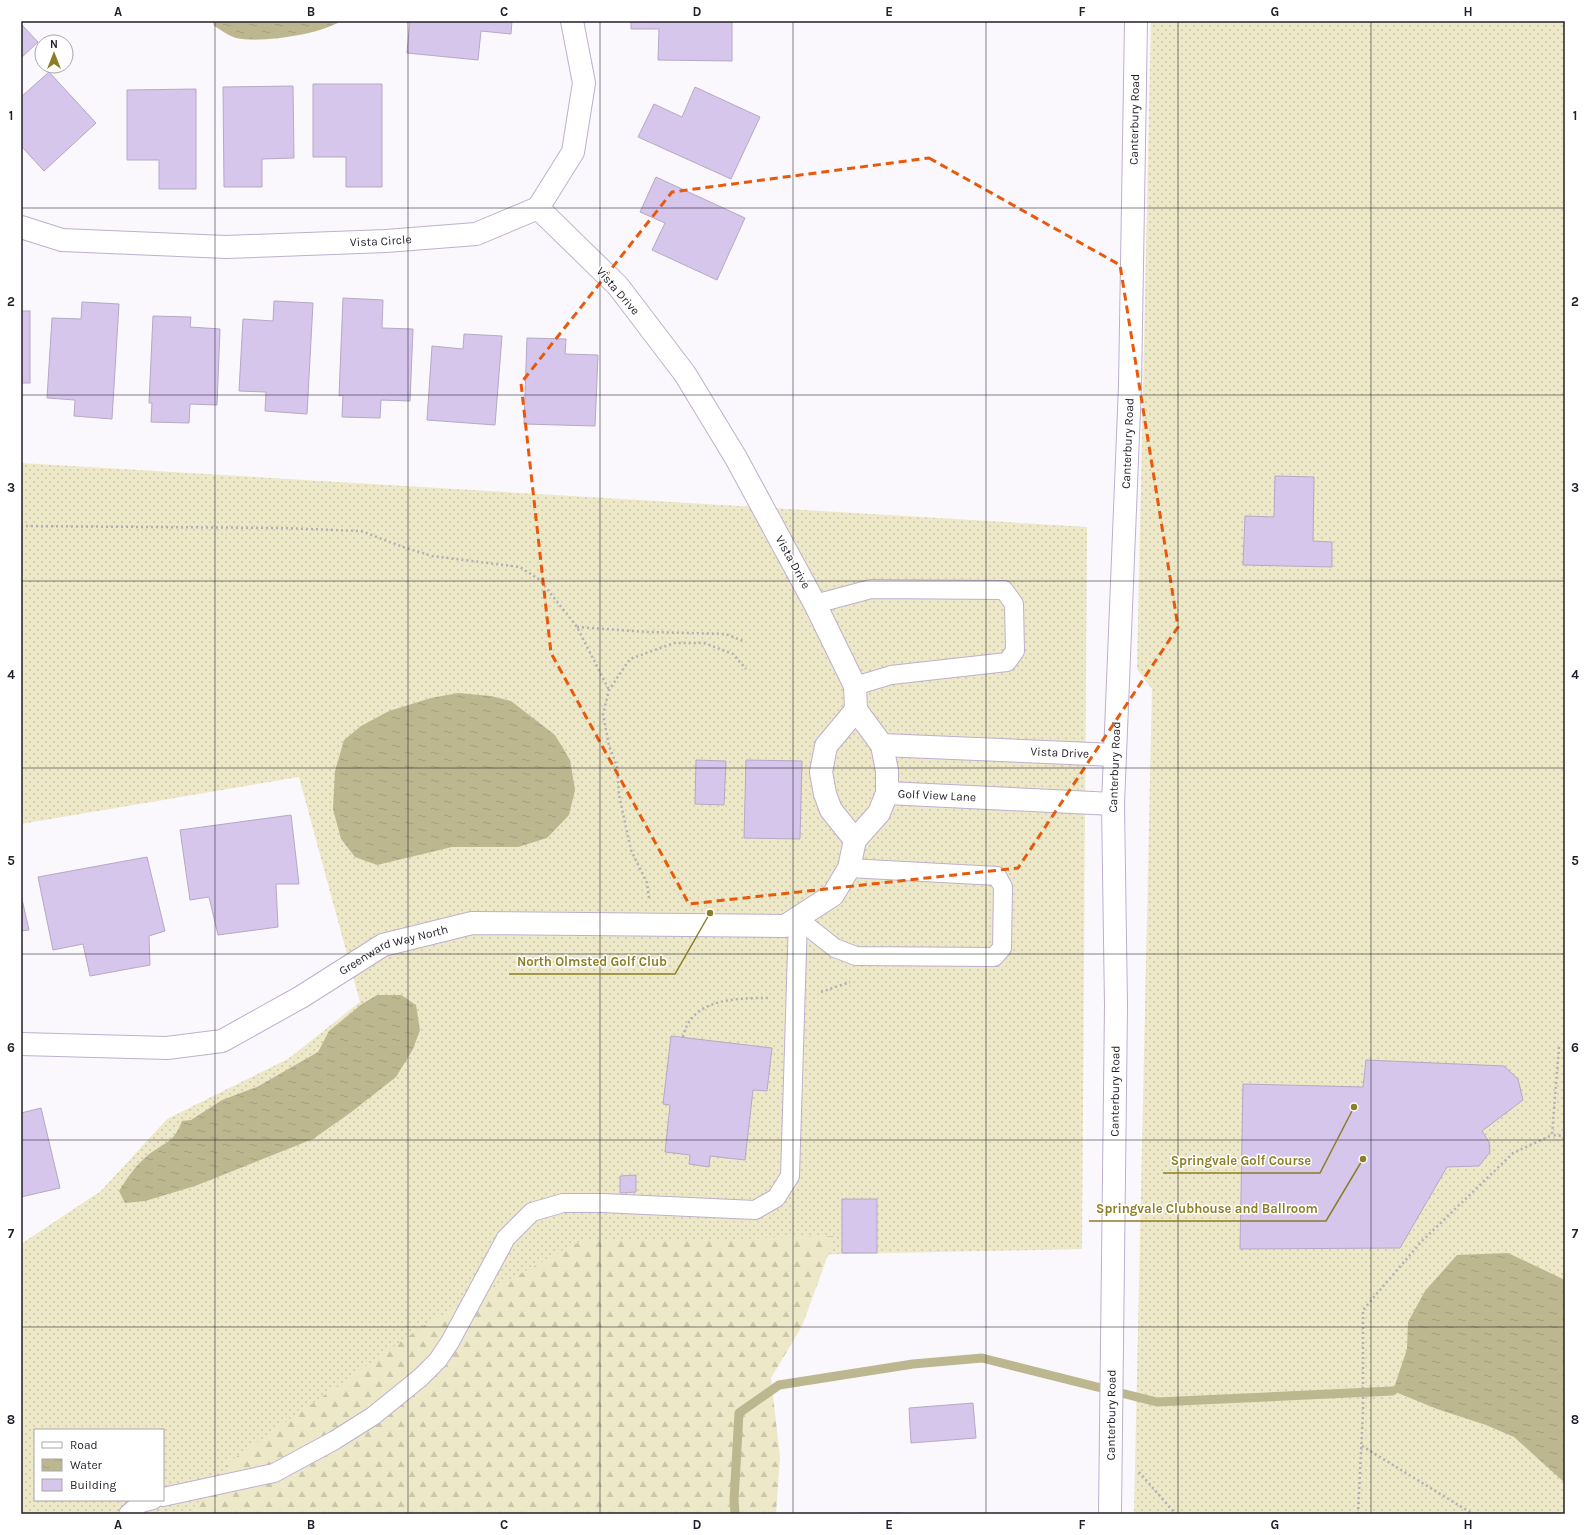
<svg xmlns="http://www.w3.org/2000/svg" width="1586" height="1535" font-family="Karla,sans-serif">
	<defs>
		<pattern id="grass-dots" width="8" height="8" patternUnits="userSpaceOnUse"><rect width="8" height="8" fill="#ede8c7"/><path d="M2 2h.1M6 6h.1" fill="none" stroke="#cbc7ab" stroke-width="1.8" stroke-linecap="round"/></pattern>
		<pattern id="forest-firs" width="22" height="20" patternUnits="userSpaceOnUse"><rect width="22" height="20" fill="#ede8c7"/><path d="M5 1l3.5 6h-7zM16 11l3.5 6h-7z" fill="#cbc7ab"/></pattern>
		<pattern id="water-ripples" width="26" height="14" patternUnits="userSpaceOnUse"><rect width="26" height="14" fill="#bdb790"/><path d="M2 4q2-2 4 0t4 0M15 11q2-2 4 0t4 0" fill="none" stroke="#a29d7c"/></pattern>
	</defs>
	<rect width="100%" height="100%" fill="#faf7fd"/>
	<g fill="url(#grass-dots)" fill-rule="evenodd">
		<path d="M1151,21h414v1493h-431l18,-825 -15,-20z"/>
		<path d="M21,463l1066,64 -5,722 -474,10 -256,255h-331v-270l80,-53 66,-72 121,-60 72,-57 -61,-225 -278,47zM35,1430h128v70h-128z"/>
	</g>
	<g fill="url(#forest-firs)">
		<path d="M1564,21l1,179 -4,2z"/>
		<path d="M835,1236l-33,90 -31,52 9,79 -4,57h-587l40,-52 197,-138 159,-85 123,1z"/>
	</g>
	<g fill="url(#water-ripples)">
		<path d="M213,21h128c-22,14 -80,22 -105,17 -7,-2 -15,-8 -22,-12z"/>
		<path d="M458,693l33,3 20,5 44,34 15,25 5,30 -6,25 -22,23 -29,9h-66l-75,18 -22,-8 -14,-18 -8,-30 2,-38 9,-31 17,-14 28,-15 42,-13z"/>
		<path d="M377,995h24l15,10 4,25 -7,19 -17,28 -46,36 -37,26 -118,47 -50,15 -20,2 -6,-12c8,-13 17,-26 29,-36 17,-13 26,-12 34,-34l9,-1 31,-20 35,-13 61,-35 11,-21 33,-27z"/>
		<path d="M1508,1253l57,27v203l-51,-46 -28,-12 -49,-16 -44,-18 14,-42 1,-27 17,-31 32,-36z"/>
	</g>
	<g fill="none" stroke-linecap="round" stroke-linejoin="round">
		<path stroke="#bdb790" stroke-width="9" d="M735,1514l-1,-14 5,-87 40,-28 134,-21 69,-6 175,44 236,-11"/>
	</g>
	<g fill="#d6c6eb" stroke="#b5a9c6">
		<path d="M410,21h102l-1,13 -30,-3 -3,29 -71,-7z"/>
		<path d="M631,21h101v40l-74,-1 1,-31h-28z"/>
		<path d="M21,24l17,18 -17,16z"/>
		<path d="M49,72l47,51 -52,48 -22,-24 -1,1v-51z"/>
		<path d="M313,84h69v103h-36v-30h-33z"/>
		<path d="M293,86l1,72 -32,1v28h-38l-1,-100z"/>
		<path d="M695,87l65,30 -29,62 -93,-42 16,-33 28,13z"/>
		<path d="M196,89v100h-37v-29h-32v-70z"/>
		<path d="M656,177l89,41 -28,62 -65,-30 13,-27 -25,-11z"/>
		<path d="M343,298l40,2 -1,28 31,1 -3,72 -29,-1 -1,18 -38,-1 1,-22 -4,1z"/>
		<path d="M274,301l39,2 -6,111 -42,-3 1,-19 -27,-1 4,-72 30,2z"/>
		<path d="M82,302l37,2 -7,115 -38,-3 1,-16 -28,-2 5,-80 29,1z"/>
		<rect x="21" y="311" width="9" height="72"/>
		<path d="M153,316l38,1 -1,10 30,2 -3,76 -27,-1 -1,19 -38,-1 1,-19h-3z"/>
		<path d="M464,334l38,2 -7,89 -68,-5 5,-74 31,3z"/>
		<path d="M527,338l39,1 -1,15 33,1 -3,71 -71,-2z"/>
		<path d="M1275,476l39,1 -1,64 19,1v25l-89,-2 2,-49 29,1z"/>
		<path d="M696,760l30,1 -2,44 -29,-1z"/>
		<path d="M746,760l56,1 -2,78 -56,-1z"/>
		<path d="M291,815l8,69h-23l2,43 -60,8 -9,-38 -19,3 -10,-70z"/>
		<path d="M147,857l18,74 -16,5 1,29 -60,11 -7,-32 -30,6 -15,-73z"/>
		<path d="M21,895l8,35 -8,1z"/>
		<path d="M671,1036l101,12 -5,43 -14,-1 -8,70 -35,-4 -1,11 -20,-3 1,-9 -25,-3 5,-47 -7,-1z"/>
		<path d="M1366,1060l138,6 14,13 5,21 -41,31 7,11 1,10 -11,14 -32,1 -47,81 -160,1 3,-165 120,3z"/>
		<path d="M41,1108l19,80 -39,9v-84z"/>
		<path d="M636,1175v17l-16,1v-17z"/>
		<rect x="842" y="1199" width="35" height="54"/>
		<path d="M973,1403l3,35 -65,5 -2,-35z"/>
		<rect x="860" y="1513" width="42" height="1"/>
	</g>
	<g fill="none" stroke-linecap="round" stroke-linejoin="round">
		<defs>
			<g id="service">
				<path d="M815,604l56,-15 133,1 10,14 1,47 -8,11 -116,13 -36,11"/>
				<path d="M798,919l37,29 21,8 138,1 8,-9 1,-61 -6,-11 -148,-8"/>
				<path d="M163,1497l111,-24 61,-33 38,-24 47,-38 18,-18 12,-18 56,-104 26,-26 31,-9h39l153,7 21,-12 14,-22 8,-257"/>
				<path d="M128,1514l13,-11 12,-3"/>
			</g>
			<g id="minor">
				<path id="s1" d="M21,227l41,13 164,7 160,-6 90,-7 62,-26 35,-56 11,-69 -12,-62"/>
				<path id="s2" d="M882,745l233,10"/>
				<path id="s3" d="M887,793l226,11"/>
				<path d="M855,840l-24,-30 -6,-16 -4,-22 5,-26 30,-36"/>
				<path id="s4" d="M21,1044l146,4 55,-7 79,-44 82,-52 89,-22 313,3 48,-31 16,-27 6,-28 24,-27 8,-20v-22l-5,-26 -26,-35 -1,-24 -40,-82 -79,-146 -51,-84 -67,-88 -80,-78"/>
				<path id="s5" d="M1110,1514l6,-508 -3,-202 17,-418 6,-365"/>
			</g>
		</defs>
		<use href="#service" stroke="#bdb0cd" stroke-width="20"/>
		<use href="#minor" stroke="#bdb0cd" stroke-width="24"/>
		<g stroke="#b2aeb6" stroke-width="2.5" stroke-dasharray="2 3" stroke-linecap="butt">
			<path d="M21,526l261,2 79,3 42,16 29,9 88,11 20,13 37,47 32,63"/>
			<path d="M577,627l71,5 78,2 17,7"/>
			<path d="M649,898l-2,-15 -16,-33 -12,-55 -2,-29 -8,-20 -6,-32 6,-24 21,-31 44,-16h30l29,11 13,15"/>
			<path d="M821,992l29,-10"/>
			<path d="M683,1037c8,-39 54,-39 87,-39"/>
			<path d="M1559,1047l-7,88 13,1"/>
			<path d="M1362,1446l111,68"/>
			<path d="M1139,1472l34,39 1,3"/>
			<path d="M1358,1514l5,-102v-102l58,-68 92,-89 39,-18"/>
		</g>
		<use href="#service" stroke="#fff" stroke-width="18"/>
		<use href="#minor" stroke="#fff" stroke-width="22"/>
	</g>
	<path fill="none" stroke="#e8590c" stroke-width="3" stroke-dasharray="8 5" stroke-linejoin="round" d="M929,158l191,107 58,362 -160,241 -329,36 -138,-251 -30,-270 151,-191z"/>
	<path fill="none" stroke="#231e29" stroke-width="1" stroke-opacity="0.55" d="M215,21v1493M408,21v1493M600,21v1493M793,21v1493M986,21v1493M1178,21v1493M1371,21v1493M21,208h1544M21,395h1544M21,581h1544M21,768h1544M21,954h1544M21,1140h1544M21,1327h1544"/>
	<g text-anchor="middle" stroke-width="3" stroke-linejoin="round" paint-order="stroke">
		<g font-size="12" fill="#231e29" stroke="#fff">
			<text dy="4" stroke="none"><textPath href="#s5" startOffset="1395">Canterbury Road</textPath></text>
			<text dy="4" stroke="none"><textPath href="#s1" startOffset="362">Vista Circle</textPath></text>
			<text transform="translate(618 291) rotate(49)" y="4">Vista Drive</text>
			<text dy="4" stroke="none"><textPath href="#s5" startOffset="1071">Canterbury Road</textPath></text>
			<text transform="translate(793 562) rotate(61)" y="4">Vista Drive</text>
			<text dy="4" stroke="none"><textPath href="#s2" startOffset="178">Vista Drive</textPath></text>
			<text dy="4" stroke="none"><textPath href="#s5" startOffset="747">Canterbury Road</textPath></text>
			<text dy="4" stroke="none"><textPath href="#s3" startOffset="50">Golf View Lane</textPath></text>
			<text dy="4" stroke="none"><textPath href="#s4" startOffset="397">Greenward Way North</textPath></text>
			<text dy="4" stroke="none"><textPath href="#s5" startOffset="423">Canterbury Road</textPath></text>
			<text dy="4" stroke="none"><textPath href="#s5" startOffset="99">Canterbury Road</textPath></text>
		</g>
	</g>
	<path fill="none" stroke="#8c7e25" stroke-width="1.5" d="M710 913L675 974H509M1354 1107L1320 1173H1163M1363 1159L1326 1221H1089"/>
	<g fill="#8c7e25" stroke="#fff" stroke-width="1.5">
		<circle cx="710" cy="913" r="4"/>
		<circle cx="1354" cy="1107" r="4"/>
		<circle cx="1363" cy="1159" r="4"/>
	</g>
	<g font-size="13" text-anchor="middle" font-weight="bold" fill="#8c7e25" stroke="#fff" stroke-width="3" stroke-linejoin="round" paint-order="stroke">
		<text x="592" y="966">North Olmsted Golf Club</text>
		<text x="1241" y="1165">Springvale Golf Course</text>
		<text x="1207" y="1213">Springvale Clubhouse and Ballroom</text>
	</g>
	<rect width="1586" height="1535" fill="none" stroke="#ffffff" stroke-width="44"/>
	<rect x="34" y="1429" width="130" height="72" fill="#ffffff" stroke="#a7a5a9"/>
	<rect x="42" y="1442" width="20" height="6" fill="#ffffff" stroke="#a7a5a9"/>
	<text x="70" y="1449" font-size="12" fill="#231e29">Road</text>
	<rect x="42" y="1459" width="20" height="12" fill="url(#water-ripples)" stroke="#a7a5a9"/>
	<text x="70" y="1469" font-size="12" fill="#231e29">Water</text>
	<rect x="42" y="1479" width="20" height="12" fill="#d6c6eb" stroke="#a7a5a9"/>
	<text x="70" y="1489" font-size="12" fill="#231e29">Building</text>
	<g transform="translate(54 54)"><circle r="19" fill="#ffffff" stroke="#a7a5a9"/>
	<path d="M0-3L7 15L0 10L-7 15Z" fill="#8c7e25"/>
	<text y="-6" font-size="11" font-weight="bold" text-anchor="middle" fill="#231e29">N</text>
	</g>
	<rect x="22" y="22" width="1542" height="1491" fill="none" stroke="#231e29" stroke-width="1.5"/>
	<g font-size="13" text-anchor="middle" font-weight="bold" fill="#231e29">
		<text x="118" y="16">A</text>
		<text x="311" y="16">B</text>
		<text x="504" y="16">C</text>
		<text x="697" y="16">D</text>
		<text x="889" y="16">E</text>
		<text x="1082" y="16">F</text>
		<text x="1275" y="16">G</text>
		<text x="1468" y="16">H</text>
		<text x="11" y="120">1</text>
		<text x="1575" y="120">1</text>
		<text x="11" y="306">2</text>
		<text x="1575" y="306">2</text>
		<text x="11" y="492">3</text>
		<text x="1575" y="492">3</text>
		<text x="11" y="679">4</text>
		<text x="1575" y="679">4</text>
		<text x="11" y="865">5</text>
		<text x="1575" y="865">5</text>
		<text x="11" y="1052">6</text>
		<text x="1575" y="1052">6</text>
		<text x="11" y="1238">7</text>
		<text x="1575" y="1238">7</text>
		<text x="11" y="1424">8</text>
		<text x="1575" y="1424">8</text>
		<text x="118" y="1529">A</text>
		<text x="311" y="1529">B</text>
		<text x="504" y="1529">C</text>
		<text x="697" y="1529">D</text>
		<text x="889" y="1529">E</text>
		<text x="1082" y="1529">F</text>
		<text x="1275" y="1529">G</text>
		<text x="1468" y="1529">H</text>
	</g>
</svg>
